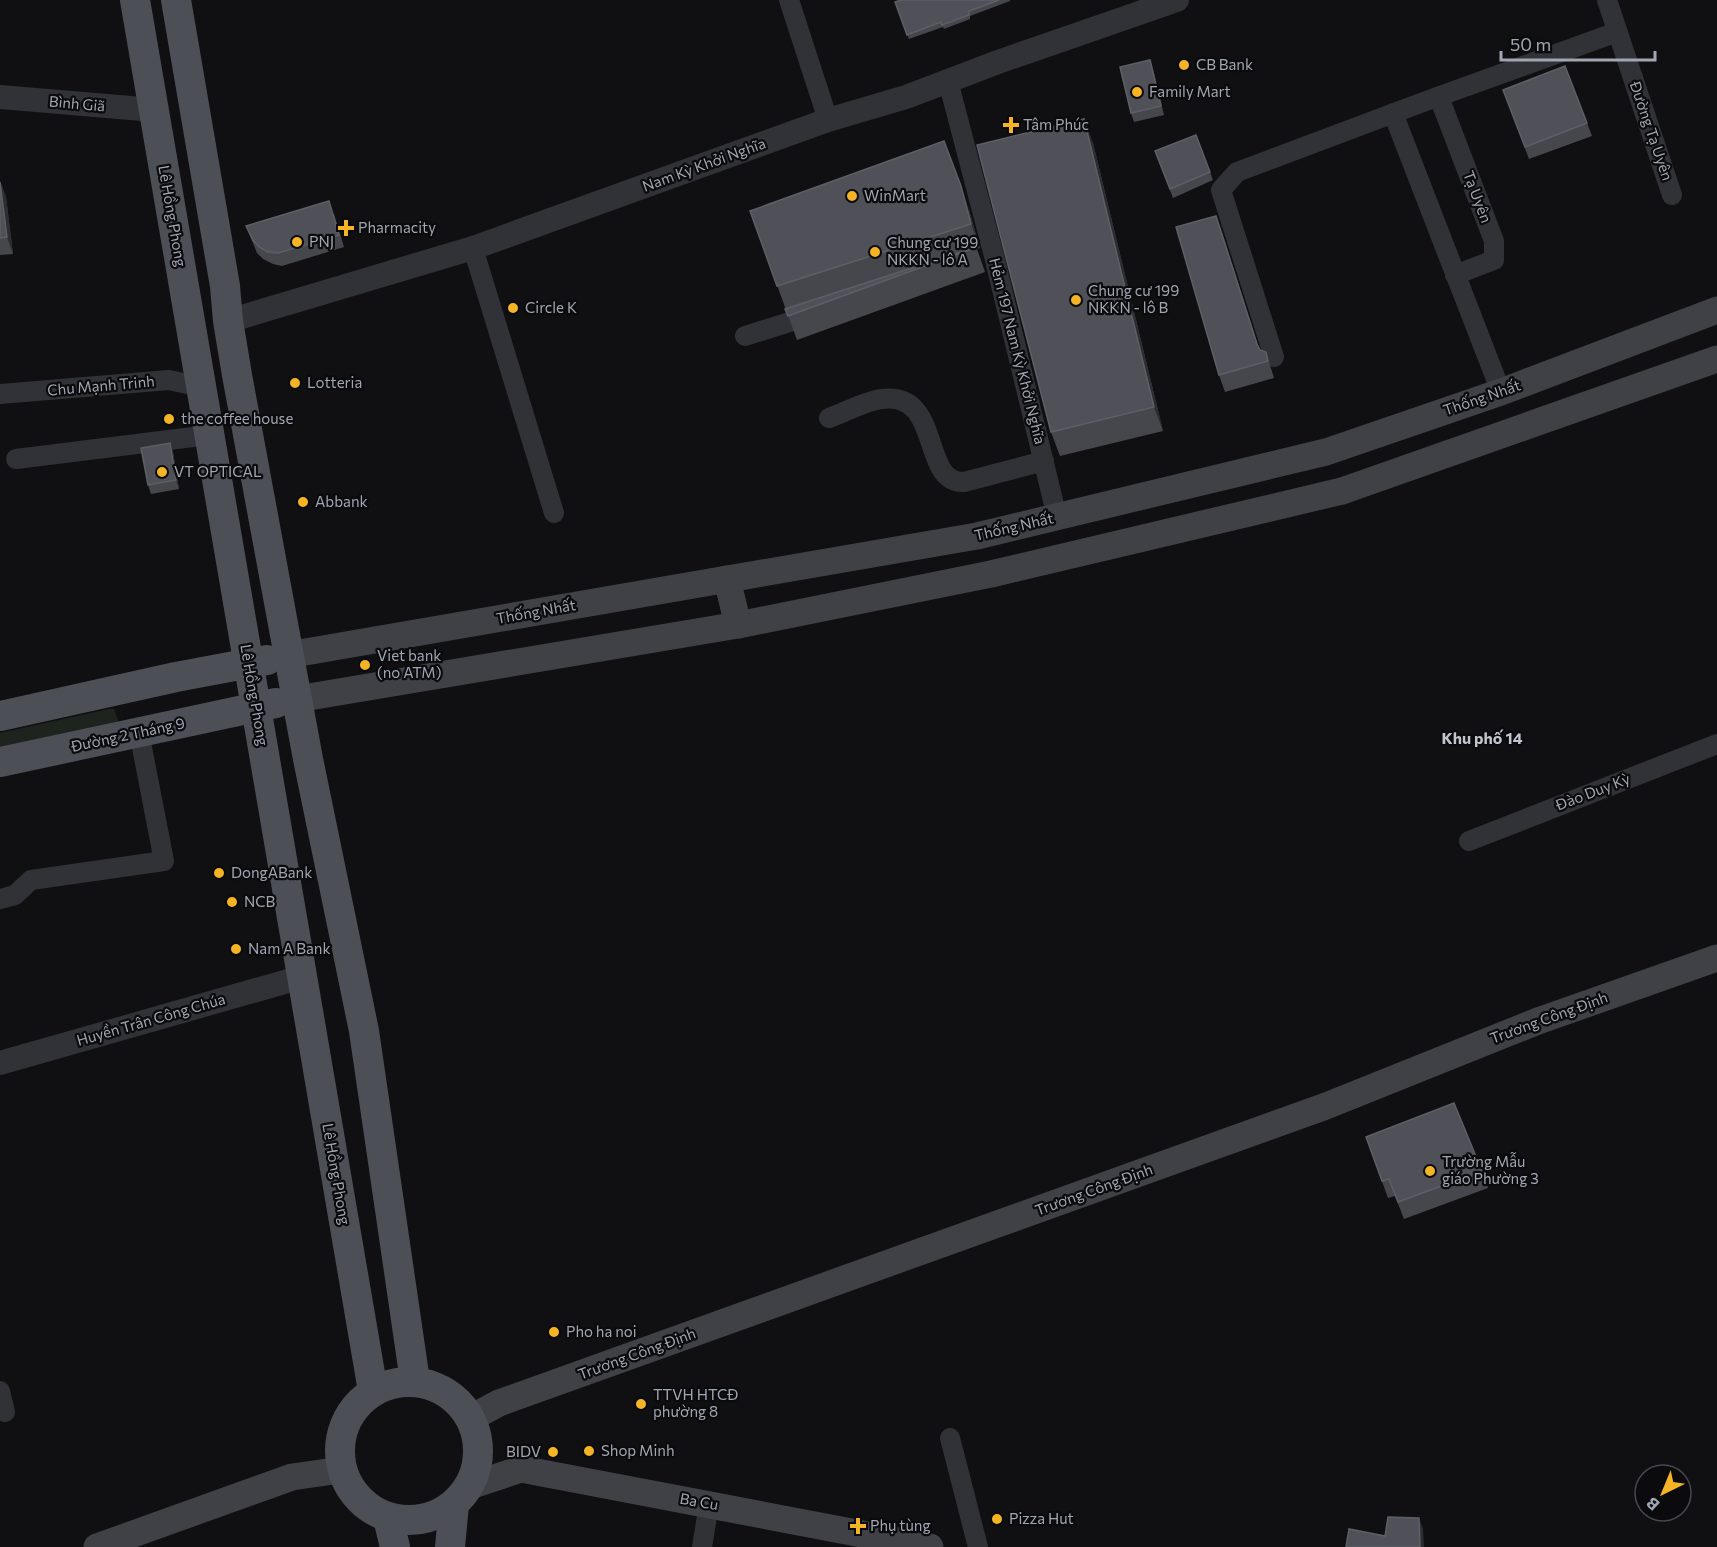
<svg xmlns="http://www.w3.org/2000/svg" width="1717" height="1547" font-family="Commissioner,sans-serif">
	<rect width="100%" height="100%" fill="#101012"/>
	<path fill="#1d241e" d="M109,709h5l4,12 -5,3 -113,25v-16z"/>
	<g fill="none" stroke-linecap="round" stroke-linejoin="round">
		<g stroke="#313237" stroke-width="20">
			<path d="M789,0l39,120"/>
			<path d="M1607,0l65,195"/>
			<path d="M948,81l46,175 63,261"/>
			<path d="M1439,97l55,144v19l-39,15"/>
			<path d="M1393,113l108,279"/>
			<path d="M473,248l81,265"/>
			<path d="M745,336l70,-22"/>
			<path d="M1274,357l-53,-167 16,-18 189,-71 191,-69"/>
			<path d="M0,394l169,-14 32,7"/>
			<path d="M829,418c17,-6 36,-17 53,-19 61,-8 38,85 82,83l80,-21"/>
			<path d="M16,459l193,-24"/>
			<path d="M1469,841l248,-97"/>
			<path d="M0,899l15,-4 16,-15 133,-19 -25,-129"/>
			<path d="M0,1391l5,21"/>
			<path d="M950,1438l28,109"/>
			<path d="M702,1547l7,-43"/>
		</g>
		<g stroke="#313237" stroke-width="24">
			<path d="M0,97l154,13"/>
			<path d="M228,321l245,-73 355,-128 78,-23 92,-35 179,-62"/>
			<path d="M0,1063l302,-86"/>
		</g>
		<g stroke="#3f4147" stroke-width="27">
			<path d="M727,579l11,46"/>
			<path d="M288,655l689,-119 349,-84 175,-60 216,-82"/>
			<path d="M297,699l441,-74 253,-51 351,-83 375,-132"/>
			<path d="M471,1418l28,-15 827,-297 212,-85 179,-63"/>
			<path d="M470,1486l51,-17 409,78"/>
			<path d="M97,1547l195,-70 49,-7"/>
		</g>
		<g stroke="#4d4f56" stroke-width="30">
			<path d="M135,0l238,1391"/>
			<path d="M176,0l49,286 3,35 9,54 71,384 56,272 51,350"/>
			<path d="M0,716l176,-39 91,-17"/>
			<path d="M0,762l276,-59"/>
			<circle cx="409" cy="1451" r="69"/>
			<path d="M388,1518l7,29"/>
			<path d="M450,1547l4,-43"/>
		</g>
	</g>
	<g fill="#46474d">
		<path d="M901,0h109v1l-40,15v3l-26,10 -1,-2 -34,12 -14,-37z"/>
		<path d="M1150,60l3,9 11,46 -30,7 -3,-9z"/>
		<path d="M1565,66l27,70 -63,23 -26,-69z"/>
		<path d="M1196,135l17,45 -40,18 -18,-47z"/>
		<path d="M1093,143l70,288 -103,25 -9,-24z"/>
		<path d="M0,181l6,16 7,57 -13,1z"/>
		<path d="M969,210l11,38 -3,1 8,23 -188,68 -47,-129z"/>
		<path d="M334,214l10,33 -62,19 -9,-2 -10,-5 -6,-6 -11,-27z"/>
		<path d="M1222,232l36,114 2,4 6,2 8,26 -49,14 -6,-17z"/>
		<path d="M170,443l3,9 6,37 -28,5 -3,-9z"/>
		<path d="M1366,1137l116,34 6,17 -84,31 -9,-23 -7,2z"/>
	</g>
	<g fill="#2c2d31">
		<path d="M1150,60l3,9 11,46 -3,-9z"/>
		<path d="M1084,119l9,24 70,288 -9,-24z"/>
		<path d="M0,181l6,16 7,57 -6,-17z"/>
		<path d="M961,186l8,24 11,38 -9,-24z"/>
		<path d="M1216,216l6,16 41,129 -6,-17z"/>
		<path d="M170,443l3,9 6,37 -3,-9z"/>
		<path d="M1419,1518l4,11 1,18h-4z"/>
	</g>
	<g fill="#505158" stroke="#5c5f66" stroke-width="1.5">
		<path d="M901,0h98l-30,11v4l-27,10 -1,-3 -34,13 -12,-33z"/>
		<path d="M1150,60l11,46 -30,7 -11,-46z"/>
		<path d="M1565,66l22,57 -62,24 -22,-57z"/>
		<path d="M1084,119l70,288 -103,25 -74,-287z"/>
		<path d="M1196,135l14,37 -40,17 -15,-38z"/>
		<path d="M944,141l17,45 10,38 -194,62 -27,-75z"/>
		<path d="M0,182l7,55 -7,1z"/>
		<path d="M329,201l10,34 -61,18 -10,-1 -9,-5 -6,-7 -7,-14z"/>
		<path d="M1216,216l41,128 3,6 6,2 2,9 -49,14 -43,-148z"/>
		<path d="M977,247l-189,69 -3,-7z"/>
		<path d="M170,443l6,37 -28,5 -7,-37z"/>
		<path d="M1454,1103l28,68 -84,31 -9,-23 -7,2 -16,-44z"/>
		<path d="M1388,1517l31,1 1,29h-74l3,-18 36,7z"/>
	</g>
	<g fill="#f4b426" stroke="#0b0b0d" stroke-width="2">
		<circle cx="1184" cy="65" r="6"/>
		<circle cx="1137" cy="92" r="6"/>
		<path d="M1008 116h6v6h6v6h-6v6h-6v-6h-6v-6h6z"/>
		<circle cx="852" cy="196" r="6"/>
		<path d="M343 219h6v6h6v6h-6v6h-6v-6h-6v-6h6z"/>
		<circle cx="297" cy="242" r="6"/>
		<circle cx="875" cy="252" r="6"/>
		<circle cx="1076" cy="300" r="6"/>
		<circle cx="513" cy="308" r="6"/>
		<circle cx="295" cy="383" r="6"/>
		<circle cx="169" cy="419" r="6"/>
		<circle cx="162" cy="472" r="6"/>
		<circle cx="303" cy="502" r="6"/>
		<circle cx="365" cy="665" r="6"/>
		<circle cx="219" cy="873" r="6"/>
		<circle cx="232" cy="902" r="6"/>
		<circle cx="236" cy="949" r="6"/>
		<circle cx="1430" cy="1171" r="6"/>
		<circle cx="554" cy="1332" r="6"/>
		<circle cx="641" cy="1404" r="6"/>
		<circle cx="589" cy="1451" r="6"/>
		<circle cx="553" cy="1452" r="6"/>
		<circle cx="997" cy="1519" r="6"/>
		<path d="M855 1517h6v6h6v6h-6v6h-6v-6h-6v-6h6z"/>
	</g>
	<g text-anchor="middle" stroke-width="4.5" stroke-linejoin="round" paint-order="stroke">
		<g font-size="15" fill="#a1a6b3" stroke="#0b0b0d" text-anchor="start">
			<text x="1196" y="70">CB Bank</text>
			<text x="1149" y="97">Family Mart</text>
			<text x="1023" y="130">Tâm Phúc</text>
			<text x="864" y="201">WinMart</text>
			<text x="358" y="233">Pharmacity</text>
			<text x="309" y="247">PNJ</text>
			<text x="887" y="248">Chung cư 199<tspan x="887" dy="17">NKKN - lô A</tspan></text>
			<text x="1088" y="296">Chung cư 199<tspan x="1088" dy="17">NKKN - lô B</tspan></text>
			<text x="525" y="313">Circle K</text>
			<text x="307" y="388">Lotteria</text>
			<text x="181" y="424">the coffee house</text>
			<text x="174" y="477">VT OPTICAL</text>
			<text x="315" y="507">Abbank</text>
			<text x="377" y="661">Viet bank<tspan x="377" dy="17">(no ATM)</tspan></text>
			<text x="231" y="878">DongABank</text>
			<text x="244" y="907">NCB</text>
			<text x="248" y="954">Nam A Bank</text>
			<text x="1442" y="1167">Trường Mẫu<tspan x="1442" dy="17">giáo Phường 3</tspan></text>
			<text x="566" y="1337">Pho ha noi</text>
			<text x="653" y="1400">TTVH HTCĐ<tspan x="653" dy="17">phường 8</tspan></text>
			<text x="601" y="1456">Shop Minh</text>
			<text x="541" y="1457" text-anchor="end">BIDV</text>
			<text x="1009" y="1524">Pizza Hut</text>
			<text x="870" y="1531">Phụ tùng</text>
		</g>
		<g font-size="15" fill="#a1a6b3" stroke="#0b0b0d">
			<text transform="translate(77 104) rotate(5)" y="5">Bình Giã</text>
			<text transform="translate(1651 131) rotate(71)" y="5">Đường Tạ Uyên</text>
			<text transform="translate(704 165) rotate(-20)" y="5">Nam Kỳ Khởi Nghĩa</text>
			<text transform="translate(1477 197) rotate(69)" y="5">Tạ Uyên</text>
			<text transform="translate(172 216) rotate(80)" y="5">Lê Hồng Phong</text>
			<text transform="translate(1017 351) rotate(76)" y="5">Hẻm 197 Nam Kỳ Khởi Nghĩa</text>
			<text transform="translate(101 386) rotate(-5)" y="5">Chu Mạnh Trinh</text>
			<text transform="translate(1482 398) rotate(-19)" y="5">Thống Nhất</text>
			<text transform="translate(1014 527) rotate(-13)" y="5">Thống Nhất</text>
			<text transform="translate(536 612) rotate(-10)" y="5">Thống Nhất</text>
			<text transform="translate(254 695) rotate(80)" y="5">Lê Hồng Phong</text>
			<text transform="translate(128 735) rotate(-12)" y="5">Đường 2 Tháng 9</text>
			<text transform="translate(1593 792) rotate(-21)" y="5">Đào Duy Kỳ</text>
			<text transform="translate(1549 1018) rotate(-20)" y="5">Trương Công Định</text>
			<text transform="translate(151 1020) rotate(-16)" y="5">Huyền Trân Công Chúa</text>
			<text transform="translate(336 1174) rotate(80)" y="5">Lê Hồng Phong</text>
			<text transform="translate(1094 1190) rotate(-20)" y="5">Trương Công Định</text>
			<text transform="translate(637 1354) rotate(-20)" y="5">Trương Công Định</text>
			<text transform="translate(699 1502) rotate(10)" y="5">Ba Cu</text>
		</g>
		<g font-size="16" font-weight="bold" fill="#c2c5cf" stroke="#0b0b0d">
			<text x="1482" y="744">Khu phố 14</text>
		</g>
	</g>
	<g transform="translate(1663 1493) rotate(223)"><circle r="28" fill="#0b0b0d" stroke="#47494f" stroke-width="1.5"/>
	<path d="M0-4.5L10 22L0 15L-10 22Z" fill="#f4b426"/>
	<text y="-9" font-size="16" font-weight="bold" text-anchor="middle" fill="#a1a6b3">B</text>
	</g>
	<path d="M1501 51v9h154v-9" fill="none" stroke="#a1a6b3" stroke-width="3"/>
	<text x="1510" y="51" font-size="18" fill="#a1a6b3" stroke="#0b0b0d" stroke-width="4.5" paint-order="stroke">50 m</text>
</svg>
